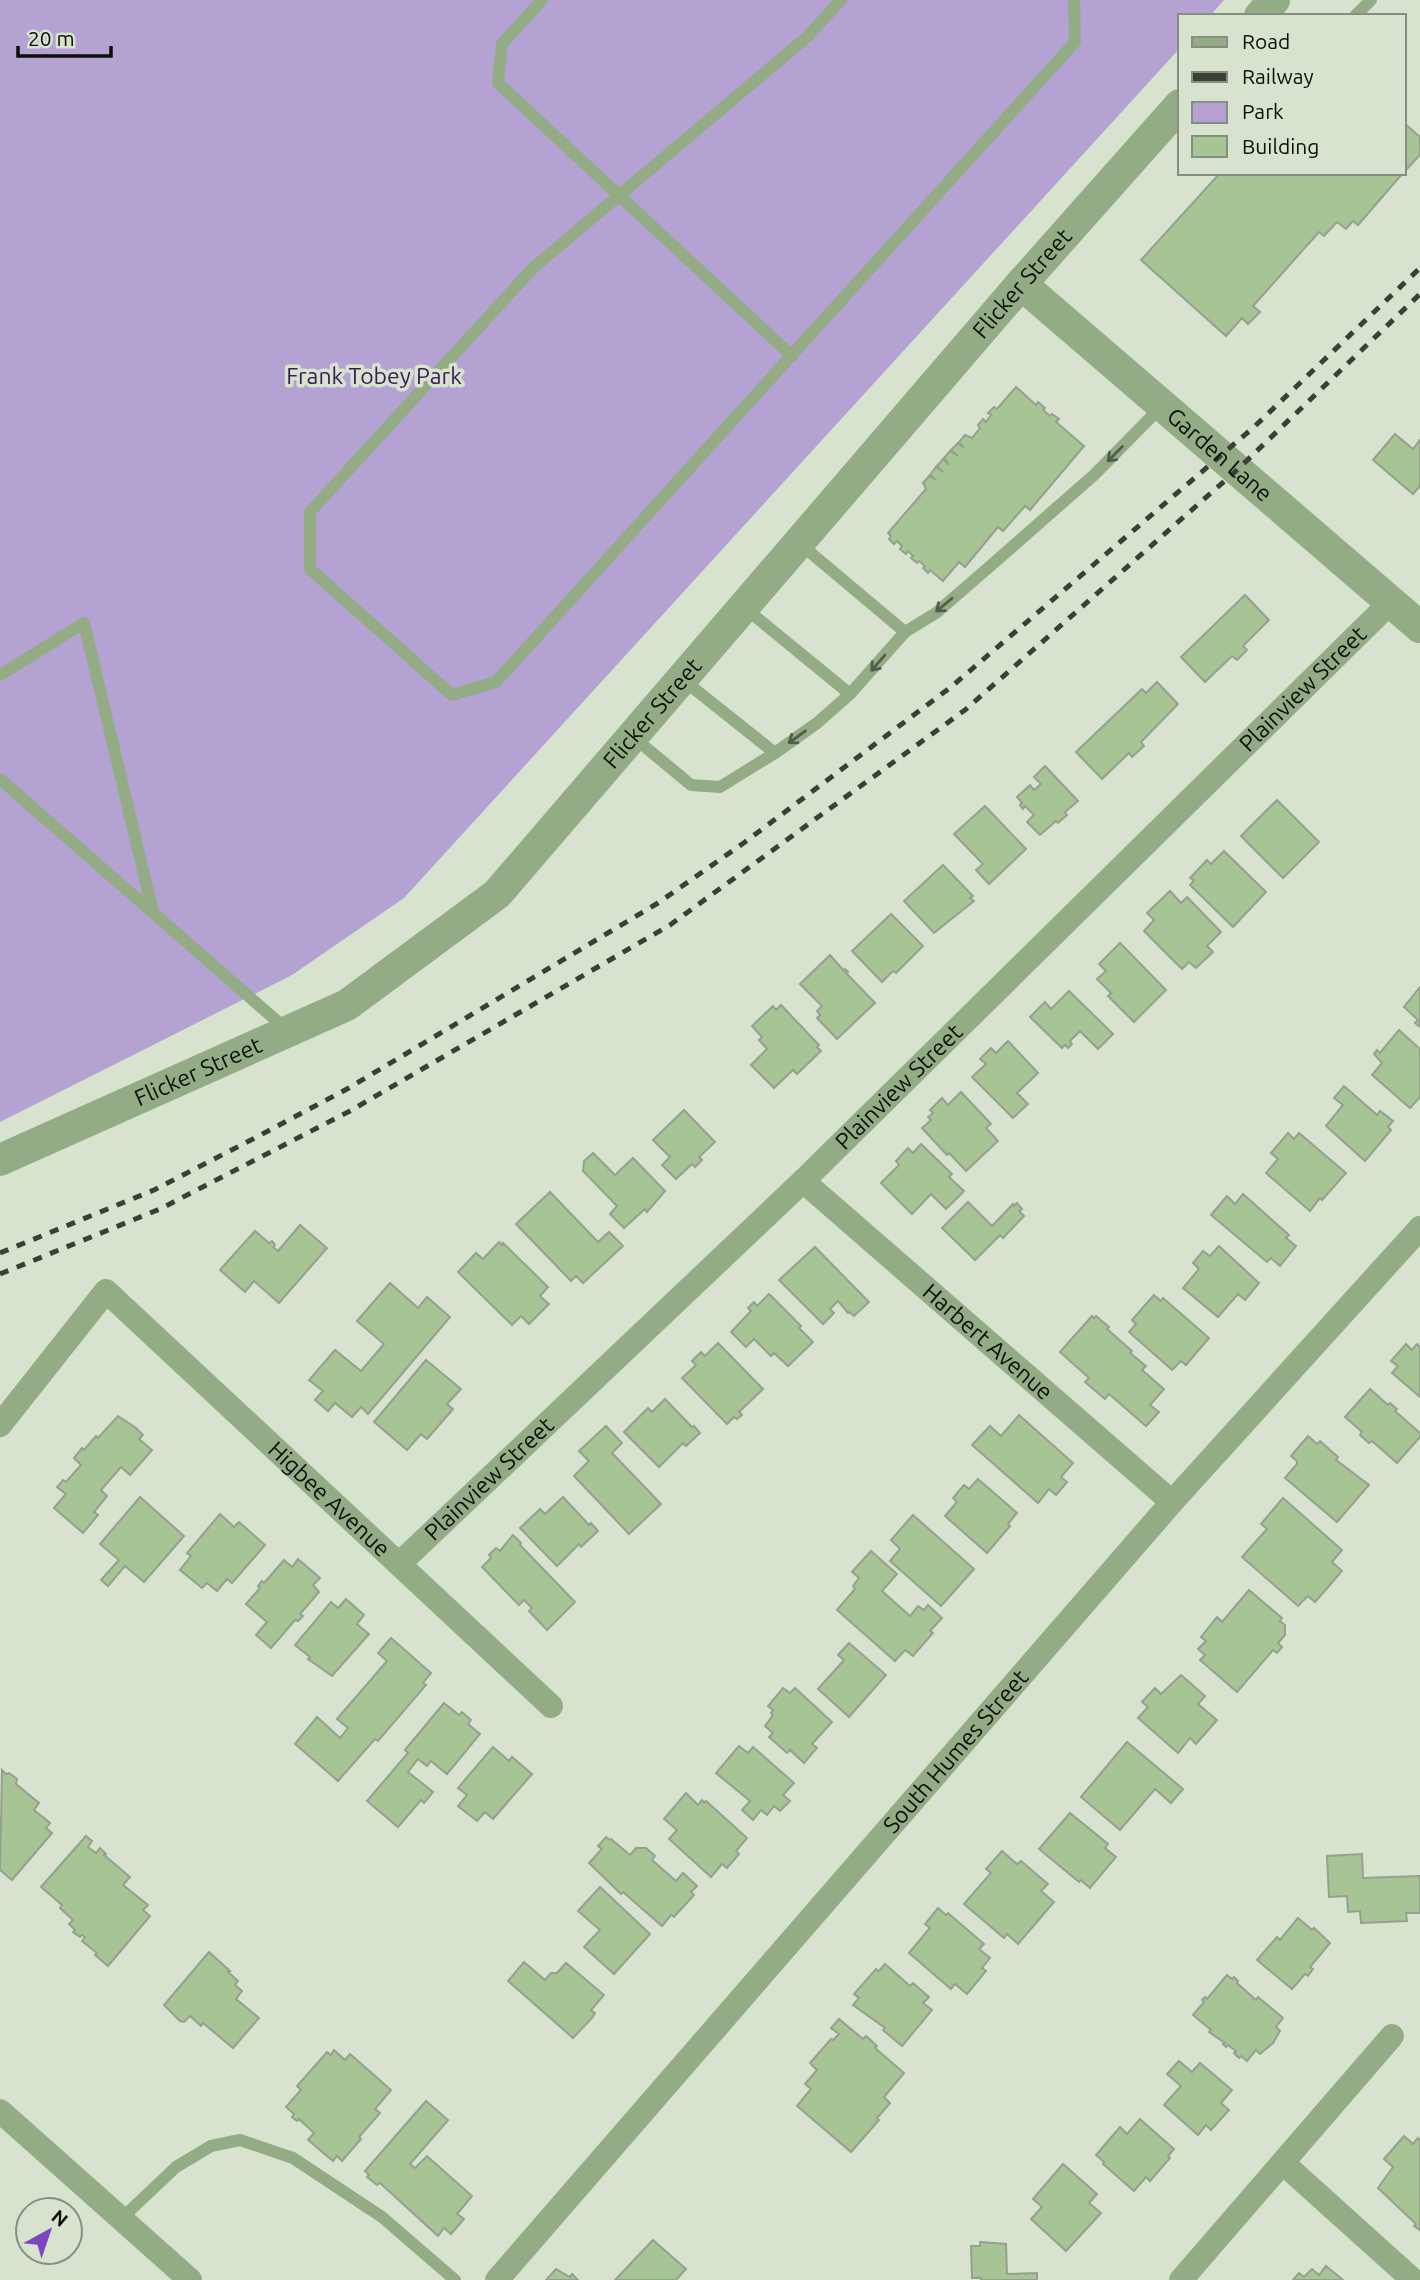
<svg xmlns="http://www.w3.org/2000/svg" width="1420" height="2280" font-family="Ubuntu,sans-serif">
	<rect width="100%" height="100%" fill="#d7e3cf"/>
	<path fill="#b3a2d2" d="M0,0h1224l-14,16h-30v32l-776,850 -112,77 -292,147z"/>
	<g fill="#a7c494" stroke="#95a08e" stroke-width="2">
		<path d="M1404,123l16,14v18l-16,17z"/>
		<path d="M1220,173h183l-45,52 -5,-4 -7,8 -9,-7 -13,14 -5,-4 -66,74 7,6 -12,12 -6,-6 -16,18 -85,-76z"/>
		<path d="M1016,387l20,18 2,-3 7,6 -2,2 7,6 2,-2 7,5 -3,3 28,24 -54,64 -5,-4 -22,25 -5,-4 -33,40 -6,-5 -16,19 -13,-11 -2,3 -5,-5 2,-2 -6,-5 -2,2 -6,-5 2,-2 -5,-5 -2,3 -6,-5 2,-3 -5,-5 -3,3 -5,-5 2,-3 -3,-3 38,-44 -3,-6 6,-7 7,4 -6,-5 6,-8 7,5 -6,-6 6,-7 6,6 -5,-7 6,-7 8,5 -7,-6 7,-7 6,5 -5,-6 6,-7 7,3 8,-10 -2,-3 5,-6 3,3 5,-7 -3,-2 6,-6 3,2z"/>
		<path d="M1395,434l18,15 7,-9v46l-7,8 -40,-34z"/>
		<path d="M1245,595l24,25 -26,26 4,4 -10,10 -5,-4 -27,26 -24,-25z"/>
		<path d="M1157,682l21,22 -37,38 3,4 -12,11 -3,-4 -27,26 -26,-27 66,-63 4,4z"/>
		<path d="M1045,766l33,35 -13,11 2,3 -9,8 -2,-2 -16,14 -13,-13 7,-7 -9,-9 -2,3 -3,-4 2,-2 -5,-6 13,-12 4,5 7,-6 -7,-7z"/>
		<path d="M1277,800l42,42 -36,36 -42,-42z"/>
		<path d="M985,806l41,43 -37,35 -13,-14 7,-6 -29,-30z"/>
		<path d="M1224,851l42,41 -33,35 -43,-42 4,-5 -4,-2 17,-18 4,4z"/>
		<path d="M943,865l30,31 -3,2 4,3 -40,32 -30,-32z"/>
		<path d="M1170,891l11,12 6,-6 34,35 -14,14 6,6 -17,16 -7,-6 -7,7 -38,-38 10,-11 -7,-7z"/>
		<path d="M891,914l32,32 -27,27 -3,-2 -11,11 -30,-31z"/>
		<path d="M1120,943l46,47 -32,32 -26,-26 3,-3 -14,-14 9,-8 -7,-7z"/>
		<path d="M830,955l14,16 1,-2 3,3 -2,1 29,30 -38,36 -20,-21 3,-3 -3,-4 5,-5 -22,-22z"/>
		<path d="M1420,987v40l-5,-4 3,-3 -14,-13z"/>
		<path d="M1069,991l44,43 -15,15 -18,-18 -10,10 2,3 -4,4 -3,-3 -3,3 -32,-31 15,-15 6,7z"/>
		<path d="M781,1005l38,40 -2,2 4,4 -24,23 -4,-4 -19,18 -23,-23 16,-16 -8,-9 3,-3 -10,-11 21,-20 3,4z"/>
		<path d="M1399,1030l21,19v48l-10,11 -38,-33 10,-12 -8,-9 3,-4 3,3z"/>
		<path d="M1008,1041l30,32 -21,20 11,11 -15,14 -41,-41 14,-13 -6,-5 11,-11 5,5z"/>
		<path d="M1344,1086l33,29 3,-4 13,10 -5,6 3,3 -26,31 -39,-35 17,-21 -9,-7z"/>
		<path d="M961,1092l30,32 -5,4 12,13 -32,30 -17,-18 -2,2 -25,-27 9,-8 -3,-3 5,-4 -3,-3 12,-12 6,7z"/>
		<path d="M684,1110l31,32 -16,15 3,3 -7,7 -3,-3 -16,15 -14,-14 8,-8 -17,-17z"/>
		<path d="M1288,1133l6,6 5,-6 47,40 -24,27 -2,-2 -10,13 -44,-38 12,-14 -7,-6z"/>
		<path d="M921,1144l31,30 -3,3 15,14 -18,18 -15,-15 -19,20 -31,-31 18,-18 -3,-4 12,-13 5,5z"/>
		<path d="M593,1153l22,22 18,-17 32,33 -18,21 -2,-3 -21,19 -14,-14 7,-8 -34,-35 1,-10z"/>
		<path d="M550,1192l48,50 11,-10 14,14 -40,37 -7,-7 -5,5 -55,-57z"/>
		<path d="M1243,1194l46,41 -3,3 10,8 -16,20 -9,-8 -4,4 -56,-47 16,-19 8,8z"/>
		<path d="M968,1202l24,24 21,-22 1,2 3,-3 5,6 -3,2 5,5 -21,22 -3,-3 -25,25 -33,-32z"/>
		<path d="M300,1225l27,23 -48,55 -25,-22 -9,11 -25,-22 35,-39 14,12 3,-2 3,4 -2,2 5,4z"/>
		<path d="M499,1242l3,3 1,-2 45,44 -8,9 9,8 -20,20 -8,-8 -9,9 -54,-53 18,-19 7,6z"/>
		<path d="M1219,1246l40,37 -14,17 -7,-6 -20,23 -35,-29 16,-19 -6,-6 10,-12 7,5z"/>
		<path d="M815,1247l54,55 -15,14 -5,-4 -1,1 -10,-12 -8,8 4,4 -11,11 -44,-44z"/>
		<path d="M390,1283l28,25 9,-11 23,20 -82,97 -7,-7 -9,10 -17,-14 -7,8 -13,-11 8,-9 -14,-11 26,-30 26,21 23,-27 -27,-23z"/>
		<path d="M769,1294l32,32 -2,2 14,14 -25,24 -14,-13 -3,3 -17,-17 -8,8 -15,-15 20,-21 -3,-3 6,-6 3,4z"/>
		<path d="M1154,1295l7,6 2,-3 46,40 -23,27 -5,-4 -9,9 -43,-38 7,-8 -4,-4z"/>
		<path d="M1092,1316l2,2 2,-2 13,11 -2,2 25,22 -2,2 16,13 -4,4 22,19 -14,16 9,7 -13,14 -37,-32 -4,5 -20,-17 4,-4 -29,-26z"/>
		<path d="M718,1343l45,46 -24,23 3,3 -5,4 -3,-2 -7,7 -45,-46 14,-13 -4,-4 9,-9 4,4z"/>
		<path d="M1406,1344l6,6 5,-6 3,3v50l-28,-24 6,-7 -7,-5z"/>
		<path d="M426,1360l35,29 -14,15 6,5 -26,30 -6,-5 -14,16 -33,-28z"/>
		<path d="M1370,1389l18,16 2,-2 7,6 -2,2 25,22v4l-23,26 -25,-22 -3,2 -9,-8 2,-3 -17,-15z"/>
		<path d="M665,1399l27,28 2,-1 6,7 -14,13 -3,-3 -24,24 -35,-35 24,-24 4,4z"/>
		<path d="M1019,1415l54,48 -12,14 6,5 -11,13 -7,-6 -11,14 -66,-58 18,-19 11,10z"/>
		<path d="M118,1416l18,12 7,7 -4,4 13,11 -22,25 -9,-8 -20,23 6,6 -13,16 4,3 -15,18 -29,-25 12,-14 -9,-7 6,-7 3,2 15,-17 -7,-7 8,-10 2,2 12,-14 2,2z"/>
		<path d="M606,1426l16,17 -10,10 49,51 -32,30 -55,-58 15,-15 -10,-10z"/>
		<path d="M1308,1436l9,8 3,-3 18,16 -2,3 33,25 -32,37 -52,-44 12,-14v-3l-6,-5z"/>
		<path d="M978,1479l39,34 -9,11 2,2 -23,27 -42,-37 12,-14 -4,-4 11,-13 5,4z"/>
		<path d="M140,1497l44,39 -40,46 -19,-16 -17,20 -7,-6 18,-20 -19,-16z"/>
		<path d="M563,1497l26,28 2,-2 7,8 -17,16 -2,-3 -22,22 -37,-38 20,-19 5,5z"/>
		<path d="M1283,1498l59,52 -10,12 10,9 -27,31 -7,-6 -10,10 -56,-49 25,-28 -6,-5z"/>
		<path d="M220,1514l14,13 5,-5 26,23 -33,38 -5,-4 -10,12 -10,-8 -5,5 -22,-18 11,-14 -4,-3z"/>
		<path d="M913,1515l61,54 -33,37 -51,-45 10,-12 -9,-9z"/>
		<path d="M513,1535l8,8 -1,2 55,57 -28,28 -18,-19 3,-3 -8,-8 -5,5 -37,-38 9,-9 -2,-3 7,-7 4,3z"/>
		<path d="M871,1551l26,23 -15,17 28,25 8,-10 6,4 4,-5 14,13 -12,13 3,2 -20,23 -8,-6 -10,11 -58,-51 18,-21 -2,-3 6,-8 -7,-6z"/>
		<path d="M298,1559l22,19 -7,7 6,7 -19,22 3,2 -5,5 -3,-1 -24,28 -15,-13 11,-13 -21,-18 14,-16 -2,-2 4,-5 2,2 20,-23 8,7z"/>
		<path d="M1249,1590l33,28 -2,3 5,4v10l-7,8 4,4 -5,6 -4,-3 -36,42 -37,-32 5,-5 -7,-6 8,-8 -5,-4 16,-20 5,5z"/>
		<path d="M346,1599l18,16 -7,9 12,10 -37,42 -24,-17 2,-2 -15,-12 36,-43 7,6z"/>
		<path d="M391,1638l40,35 -8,10 3,2 -48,56 -3,-2 -37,42 -43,-37 22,-27 23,21 8,-10 -11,-9 50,-58 -9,-8z"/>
		<path d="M849,1643l37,32 -37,42 -31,-28 26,-29 -6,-5z"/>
		<path d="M1181,1675l24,21 -7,8 19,16 -21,24 -6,-6 -12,15 -40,-35 10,-11 -6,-5 13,-14 6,6z"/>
		<path d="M783,1688l7,5 5,-5 37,34 -20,22 5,4 -13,15 -14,-13 -3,3 -18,-16 4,-4 -8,-7 8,-11 -2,-2 2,-3 -5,-4z"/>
		<path d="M444,1703l15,12 3,-3 9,8 -3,4 12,10 -33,40 -16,-13 -4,5 -9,-7 -10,13 25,20 -9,11 -3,-3 -23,27 -31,-26 41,-48 -3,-3z"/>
		<path d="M1127,1742l56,47 -12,14 -16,-14 -35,41 -39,-33z"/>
		<path d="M739,1746l9,7 5,-6 41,36 -11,12 7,6 -10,10 -6,-5 -7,9 -6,-5 -8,10 -11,-10 8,-9 -34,-28z"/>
		<path d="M493,1747l16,14 3,-4 20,17 -39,45 -8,-7 -8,9 -19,-15 9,-11 -9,-7z"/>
		<path d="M2,1770l4,4 3,-1 8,6 -1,5 23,19 -5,7 16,13 -4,5 6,5 -40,47 -12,-10z"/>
		<path d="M686,1793l12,12 4,-5 2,3 2,-2 41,37 -11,13 3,3 -12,14 -5,-4 -11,13 -42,-38 8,-9 -13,-11z"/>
		<path d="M1070,1813l38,31 -3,4 11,9 -26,31 -9,-8 -2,2 -40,-33z"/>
		<path d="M86,1836l6,5 -4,6 8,6 4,-5 6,6 -2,1 26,22 -7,8 25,20 -5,5 7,6 -42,50 -13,-11 2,-2 -15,-12 3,-4 -3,-2 -2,2 -7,-5 2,-2 -6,-6 4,-4 -13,-12 2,-3 -21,-18z"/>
		<path d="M606,1837l4,3 1,-1 19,16 6,-7h10l9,8 -3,4 24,21 7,-8 14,13 -6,6 3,3 -20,22 -3,-2 -9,11 -39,-34 -2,2 -32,-31 13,-14 -4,-3z"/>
		<path d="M1002,1851l15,13 4,-3 27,23 -7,7 13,11 -36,42 -11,-10 -3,4 -40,-34 27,-31 -5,-4z"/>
		<path d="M1362,1854l1,24 57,-2v37h-14l1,8 -46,2 -1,-12 -12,1 -1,-16 -18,1 -2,-41z"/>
		<path d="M600,1887l50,47 -36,40 -30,-27 16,-17 -22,-19z"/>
		<path d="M938,1908l8,7 2,-2 36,31 -5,5 11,9 -8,10 4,3 -19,23 -12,-10 -4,5 -42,-36 21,-25 -5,-4z"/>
		<path d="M1298,1918l14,12 2,-2 16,15 -20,24 3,2 -5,7 -3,-2 -13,15 -35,-29 20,-23 3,3z"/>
		<path d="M209,1952l21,19 -2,1 10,9 -3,4 7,6 -6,8 23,19 -26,30 -30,-25 -2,3 -11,-10 -6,6 -4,-1 -16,-16z"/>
		<path d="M524,1962l21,18 6,-7h6l9,-10 38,32 -13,15 4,3 -3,5 -19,20 -65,-57z"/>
		<path d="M885,1964l25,22 3,-3 16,14 -6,6 9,7 -30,36 -19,-16 2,-2 -32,-23 6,-7 -5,-4 22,-25 3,2z"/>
		<path d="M1227,1975l5,4 2,-2 4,4 -1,2 19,17 2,-3 25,21 -7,9 4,4 -7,12 -13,11 -4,-4 -9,11 -6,-5 -2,2 -5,-5 2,-2 -8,-6 -2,2 -3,-3 2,-1 -16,-11 2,-2 -18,-15 11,-13 -2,-2 3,-3 2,2z"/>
		<path d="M839,2019l24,20 3,-3 11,10 -2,2 29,25 -20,24 6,6 -13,15 2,2 -28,32 -54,-46 14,-17 -6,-5 12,-14 -7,-7 21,-24 2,1 6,-6 -8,-6z"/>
		<path d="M334,2050l11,10 5,-6 41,36 -16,19 5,4 -21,24 2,2 -19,22 -5,-5 -4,5 -25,-21 6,-7 -15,-14 -2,2 -5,-4 2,-3 -8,-7 15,-17 -4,-4 30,-34 4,3z"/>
		<path d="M1179,2061l13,11 8,-9 32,27 -11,13 8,7 -18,20 -5,-5 -8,10 -34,-30 17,-19 -14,-12z"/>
		<path d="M426,2101l22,19 -38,44 5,4 12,-12 45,40 -15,18 7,5 -13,15 -7,-6 -6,8 -58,-53 -3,2 -10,-8 2,-2 -4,-4z"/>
		<path d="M1140,2119l34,30 -6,7 2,2 -20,23 -4,-4 -12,14 -31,-27 1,-2 -8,-7 24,-28 7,7z"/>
		<path d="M1404,2136l9,8 5,-6 2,2v90l-6,-4 2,-2 -38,-36 15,-21 -9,-8z"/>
		<path d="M1063,2164l34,30 -8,9 12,10 -35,38 -35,-32 11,-12 -9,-8z"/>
		<path d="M653,2240l33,29 -10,11h-61z"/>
		<path d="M980,2242l26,2 1,30 30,-1v7h-56v-2h-9l-1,-32h9z"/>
		<path d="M1326,2266l17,14h-50l6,-7 5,4 8,-8 7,6z"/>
		<path d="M556,2269l14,8 2,-3 6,6h-32z"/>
	</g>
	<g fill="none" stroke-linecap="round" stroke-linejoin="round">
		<g stroke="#94ac85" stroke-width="12">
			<path d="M542,0l-40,44 -4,39 294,273"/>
			<path d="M841,0l-34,37 -274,231 -223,244v57l142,126 44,-13 579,-640 -1,-42"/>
			<path d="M1355,16l16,-16"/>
			<path d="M799,543l106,89"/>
			<path d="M745,608l105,86"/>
			<path d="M0,675l84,-52 69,289"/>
			<path d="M682,679l93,74"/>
			<path d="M632,736l59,49 29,2 55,-34 42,-30 33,-29 55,-62 31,-19 52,-45 106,-93 68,-69"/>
			<path d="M0,779l286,250"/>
			<path d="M121,2219l55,-52 35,-21 29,-6 53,18 89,59 73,63"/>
		</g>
		<g stroke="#94ac85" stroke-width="24">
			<path id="s1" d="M803,1181l369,321"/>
			<path id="s2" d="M0,1425l106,-134 445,415"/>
			<path id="s3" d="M399,1564l404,-383 588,-579"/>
			<path d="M0,2111l190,169"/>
			<path d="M1283,2163l130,117"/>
			<path id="s4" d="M497,2280l675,-778 248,-274"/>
			<path d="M1181,2280l211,-244"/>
		</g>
		<g stroke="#94ac85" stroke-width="32">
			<path d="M1260,16l14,-16"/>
			<path id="s5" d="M1021,284l399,343"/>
			<path id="s6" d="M0,1160l347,-155 150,-111 524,-610 159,-179"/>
		</g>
		<g stroke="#3a4036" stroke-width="5" stroke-dasharray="9 9" stroke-linecap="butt">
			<path d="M0,1253l154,-63 97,-50 96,-51 311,-186 87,-61 206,-155 303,-260 166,-159"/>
			<path d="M0,1274l160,-65 190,-98 320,-186 295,-215 272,-240 183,-176"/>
		</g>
	</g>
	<defs><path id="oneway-shaft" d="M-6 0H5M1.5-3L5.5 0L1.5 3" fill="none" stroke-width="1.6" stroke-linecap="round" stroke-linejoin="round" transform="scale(1.75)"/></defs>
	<g stroke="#505e46">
		<use href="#oneway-shaft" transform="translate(1115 454) rotate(135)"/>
		<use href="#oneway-shaft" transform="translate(944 605) rotate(140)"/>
		<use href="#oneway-shaft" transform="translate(878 663) rotate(131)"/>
		<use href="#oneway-shaft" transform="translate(797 737) rotate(144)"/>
	</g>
	<g text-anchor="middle" stroke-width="7" stroke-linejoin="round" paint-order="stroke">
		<g font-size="23" fill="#0b0f08" stroke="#d7e3cf">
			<text dy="8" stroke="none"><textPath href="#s6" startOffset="1372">Flicker Street</textPath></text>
			<text dy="8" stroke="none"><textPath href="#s5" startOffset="262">Garden Lane</textPath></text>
			<text dy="8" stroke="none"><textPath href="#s3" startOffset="1258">Plainview Street</textPath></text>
			<text dy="8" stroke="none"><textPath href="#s6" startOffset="805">Flicker Street</textPath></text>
			<text dy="8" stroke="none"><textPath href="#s6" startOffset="217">Flicker Street</textPath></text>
			<text dy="8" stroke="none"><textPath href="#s3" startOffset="691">Plainview Street</textPath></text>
			<text dy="8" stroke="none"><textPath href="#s1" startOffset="245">Harbert Avenue</textPath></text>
			<text dy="8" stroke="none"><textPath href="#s3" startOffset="124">Plainview Street</textPath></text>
			<text dy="8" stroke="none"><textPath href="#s2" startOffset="476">Higbee Avenue</textPath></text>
			<text dy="8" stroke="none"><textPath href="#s4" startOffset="700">South Humes Street</textPath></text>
		</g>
		<g font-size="23" fill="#371c58" stroke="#d7e3cf">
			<text x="374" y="384">Frank Tobey Park</text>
		</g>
	</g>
	<rect x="1178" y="14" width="228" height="161" fill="#d7e3cf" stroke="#858e7f" stroke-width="2"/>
	<rect x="1192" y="37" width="35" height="10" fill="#94ac85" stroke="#858e7f" stroke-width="2"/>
	<text x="1242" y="49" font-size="21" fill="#0b0f08">Road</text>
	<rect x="1192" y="72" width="35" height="10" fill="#3a4036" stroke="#858e7f" stroke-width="2"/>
	<text x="1242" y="84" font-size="21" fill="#0b0f08">Railway</text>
	<rect x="1192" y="102" width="35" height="21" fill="#b3a2d2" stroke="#858e7f" stroke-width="2"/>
	<text x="1242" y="119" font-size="21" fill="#0b0f08">Park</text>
	<rect x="1192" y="136" width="35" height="21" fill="#a7c494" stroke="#858e7f" stroke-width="2"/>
	<text x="1242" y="154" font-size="21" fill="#0b0f08">Building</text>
	<g transform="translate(49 2231) rotate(40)"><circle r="33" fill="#d7e3cf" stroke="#858e7f" stroke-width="2"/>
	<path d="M0-5L12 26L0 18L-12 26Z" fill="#7c47be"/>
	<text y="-10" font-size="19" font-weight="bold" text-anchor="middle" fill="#0b0f08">N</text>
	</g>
	<path d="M18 46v10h93v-10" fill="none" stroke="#0b0f08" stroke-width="3.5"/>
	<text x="28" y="46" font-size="21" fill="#0b0f08" stroke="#d7e3cf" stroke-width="5" paint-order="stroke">20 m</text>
</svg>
